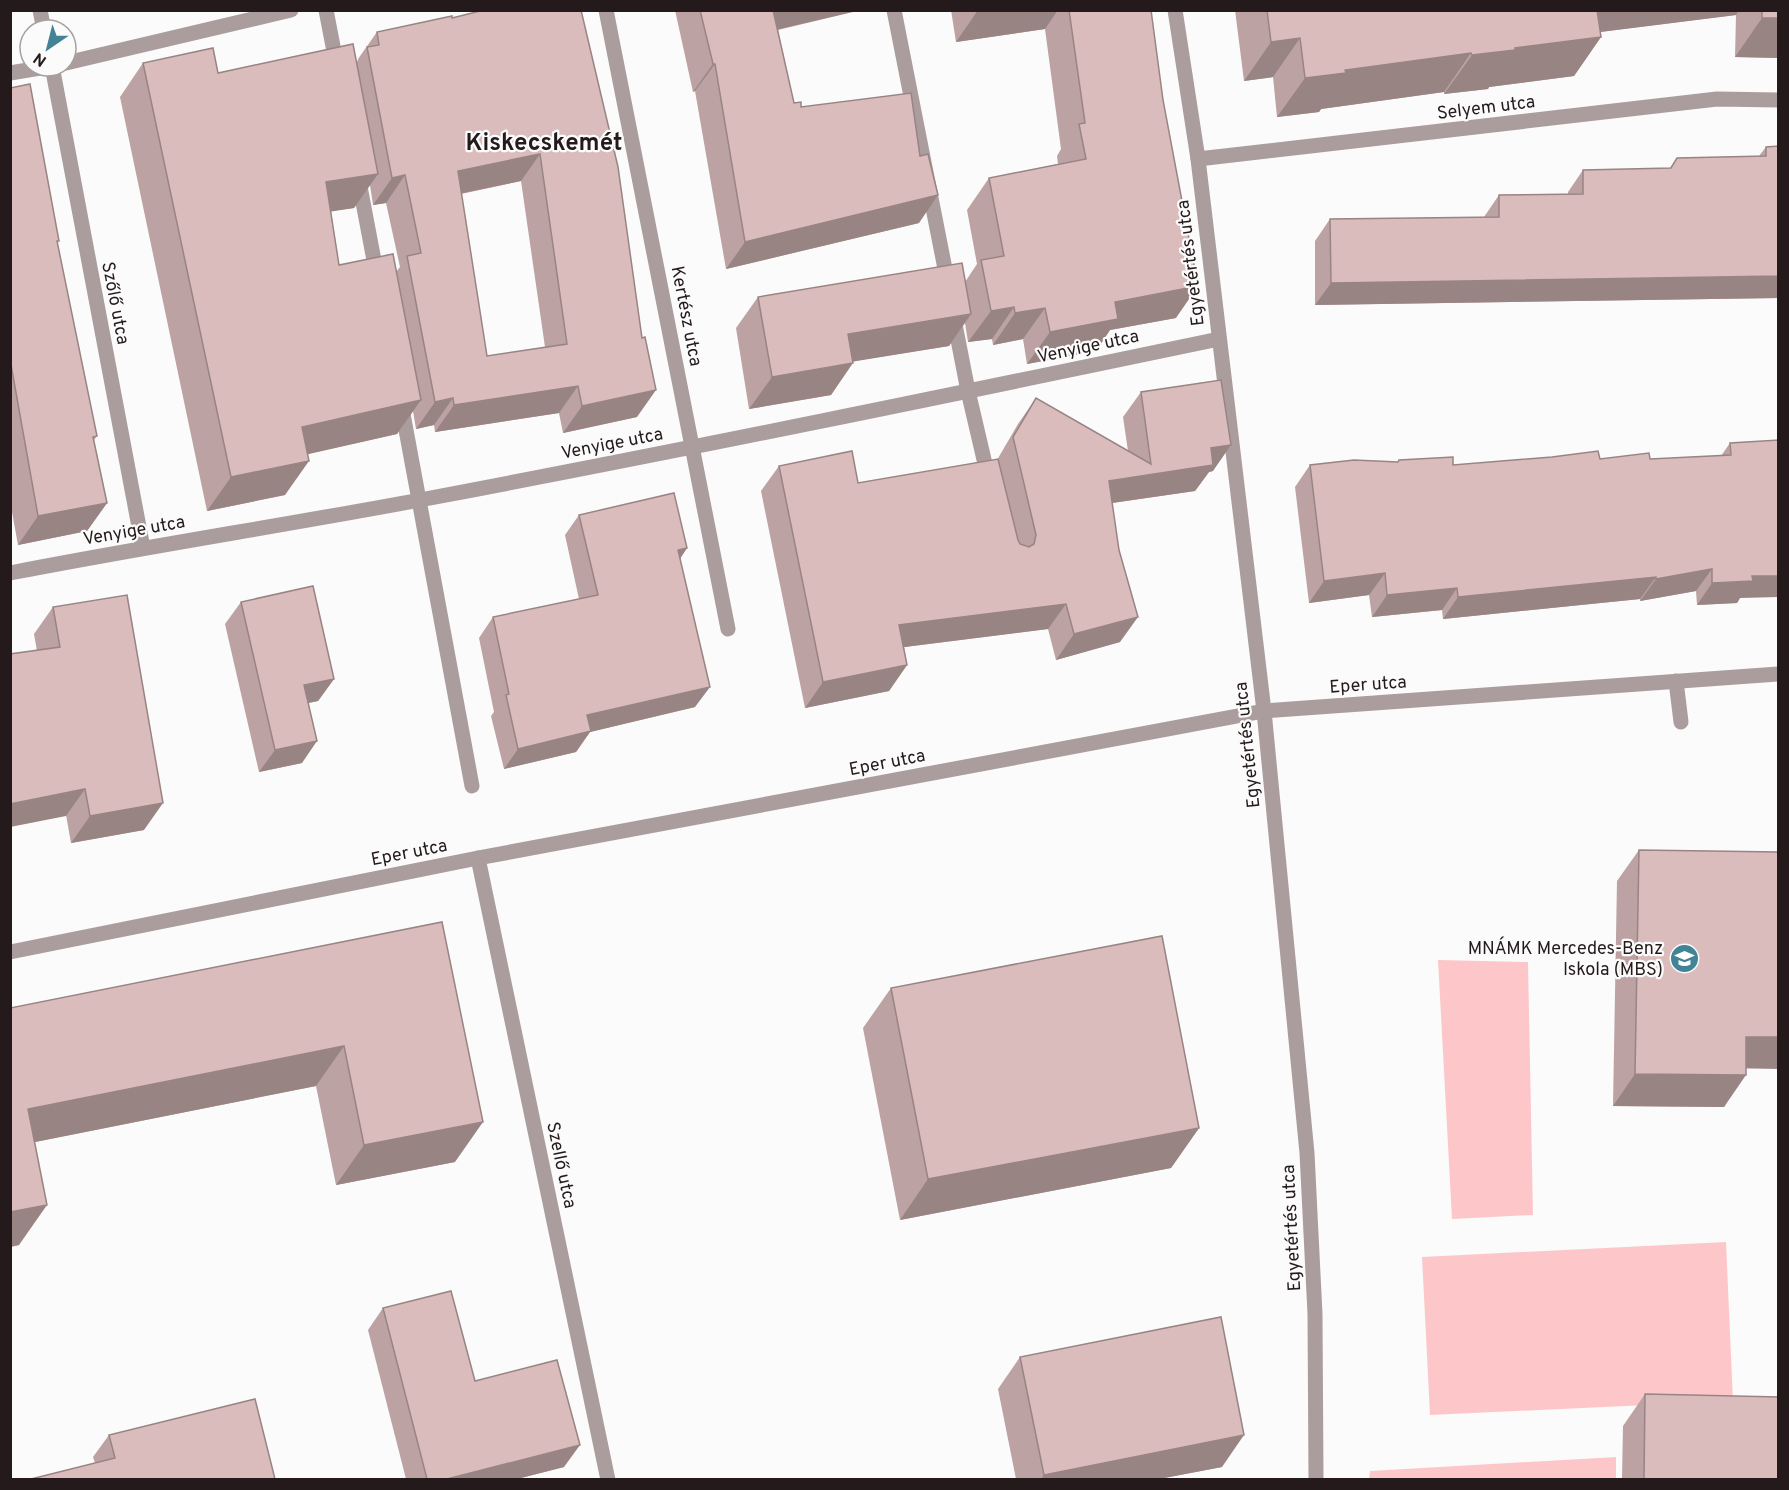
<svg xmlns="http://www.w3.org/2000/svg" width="1789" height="1490" font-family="Overpass,sans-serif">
	<rect width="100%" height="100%" fill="#fbfbfb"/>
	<g fill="#fdc7c9">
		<path d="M1438,960l90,2 5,253 -81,4z"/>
		<path d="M1726,1242l7,159 -303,14 -8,-158z"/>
		<path d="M1616,1457v22h-247l1,-8z"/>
	</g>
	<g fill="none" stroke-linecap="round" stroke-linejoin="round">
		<g stroke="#ab9d9d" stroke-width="15">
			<path d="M40,10l4,20"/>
			<path d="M326,10l11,57"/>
			<path d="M606,10l122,619"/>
			<path d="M894,10l54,274"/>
			<path d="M1175,10l23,149 66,552 43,442 8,161 1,166"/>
			<path d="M66,63l225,-53"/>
			<path d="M52,66l91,482"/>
			<path d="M10,73l42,-7"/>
			<path d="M1198,159l519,-60 61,1"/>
			<path d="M358,176l19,100"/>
			<path d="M953,314l15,77 21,90"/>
			<path d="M401,403l71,383"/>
			<path d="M10,573c138,-27 277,-48 415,-74 265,-50 530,-105 794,-160"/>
			<path d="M1676,681l5,41"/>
			<path d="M478,858l130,622"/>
			<path d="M10,952l468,-94 786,-147 514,-37"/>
		</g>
	</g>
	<g fill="#bca2a3" fill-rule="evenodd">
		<path d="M581,10l56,407 -74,16 -4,-20 -124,19 -1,-7 -18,4 -3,-18 -16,23 -90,20 -22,41 -78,16 -87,-414 23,-34 75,10 138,-10 2,-3v-1l19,-27 75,-14zM521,181l24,166 -58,9 -26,-162zM370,185l3,20 13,-2 14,64 -4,5 -57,-7 -8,-54 23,-3z"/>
		<path d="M675,10h186l-83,20 16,73 7,4 118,116 -193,46 -31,-178 -2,1z"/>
		<path d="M951,10h200l25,308 -66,12 -14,21 -69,13 -4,-25 -30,6 -1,-6 -24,3 -3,-19 -16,23 -96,15 -22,34 -82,14 -13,-81 22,-31 207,-15 12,-18 -10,-54 22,-32 69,-14 -1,-8 4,-7 -16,-120 -89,13z"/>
		<path d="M1235,10h544v48l-44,-1 1,-42 -136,17 1,5 -27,39 -85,11 -1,2 -44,5v-2l-123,17 -2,3 -42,5 -4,-40 -29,4z"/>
		<path d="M10,88l47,155 40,193 -3,4 13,63 -20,28 -69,14 -8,-44z"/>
		<path d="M1766,147l13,151 -464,7v-64l15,-22 154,-2 15,-22 69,-1v-2l15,-22 87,-2 7,-10 82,-2z"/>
		<path d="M1141,392l72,79 -4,1 -14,19 -83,12 8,139 -64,18 -8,-31 -144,18 3,18 -18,26 -84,17 -44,-217 18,-25 79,17 139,-23 21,-36 18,-26 92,53 -5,-34z"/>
		<path d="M1730,443l10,155 -3,5 -40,2 -1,-14 -56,10v-2l-197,20 -1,-9 -70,7 -3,-22 -60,8 -14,-116 15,-22h143l147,-6h50l71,-3z"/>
		<path d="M579,515l108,33 -7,11 15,148 -105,25 -14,20 -72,17 -13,-53 3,-4 -15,-74 14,-21 86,-18 -14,-64z"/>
		<path d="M241,602l93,77 -16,22 -10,2 -6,60 -43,9 -34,-148z"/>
		<path d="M53,607l91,223 -73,13 -37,-209z"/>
		<path d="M1639,850l107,219 -22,38 -111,-1 4,-225z"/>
		<path d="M442,922l13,240 -119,23 -20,-99 -281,56 -16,103 -9,2v-239z"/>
		<path d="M891,988l308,140 -28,40 -271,52 -37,-192z"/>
		<path d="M383,1308l92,73 89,86 -47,12h-111l-38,-149z"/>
		<path d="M1020,1357l202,110 -63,12h-143l-18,-90z"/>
		<path d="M1645,1394l134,85h-157l1,-53z"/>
		<path d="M109,1435l166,44 -180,-16 -2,-6z"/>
	</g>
	<g fill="#998484">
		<path d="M770,10h91l-108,25z"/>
		<path d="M978,10h80l-13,19 -89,13z"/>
		<path d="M1586,10h153l-3,5 -168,21z"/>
		<path d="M1762,18h17v40l-44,-1z"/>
		<path d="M1601,37l-27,39 -85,11 -1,2 -44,5 28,-39 43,-7z"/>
		<path d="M1300,38l-27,39 -29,4 27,-39z"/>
		<path d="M1471,53l-27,39 -123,17 -2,3 -42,5 28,-39 40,-8z"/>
		<path d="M713,64h2l-20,27 -2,1z"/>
		<path d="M540,154l-19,27 -82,17 19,-27z"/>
		<path d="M378,174l-24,34 -52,8 24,-34z"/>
		<path d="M405,175l-19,28 -13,2 19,-27z"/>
		<path d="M938,195l-19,28 -193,46 19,-27z"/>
		<path d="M1779,276v22l-464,7 16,-22z"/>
		<path d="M1198,286l-22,32 -66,12 -14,21 -69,13 23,-32 65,-30z"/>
		<path d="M1014,307l-22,32 -24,3 23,-31z"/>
		<path d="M1045,308l-22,31 -30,6 22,-32z"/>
		<path d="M971,314l-22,32 -123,20 22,-32z"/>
		<path d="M853,363l-22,32 -82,14 23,-32z"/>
		<path d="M578,386l-19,27 -124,19 19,-27z"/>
		<path d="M656,390l-19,27 -74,16 19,-27z"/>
		<path d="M453,398l-19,27 -18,4 19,-27z"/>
		<path d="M421,400l-24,34 -119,27 24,-34z"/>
		<path d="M1231,445l-18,26 -4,1 -14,19 -104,15 18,-25 102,-33z"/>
		<path d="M309,461l-24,34 -78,16 24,-34z"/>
		<path d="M107,503l-20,28 -69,14 20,-29z"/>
		<path d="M687,548l-14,21 5,-19z"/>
		<path d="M1712,569l-16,22 -56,10 16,-22z"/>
		<path d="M1385,573l-16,22 -60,8 15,-22z"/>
		<path d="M1752,576h27v21l-39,1 -3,5 -40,2 15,-22z"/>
		<path d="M1656,577l-16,22 -197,20 15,-22z"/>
		<path d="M1457,588l-15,22 -70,7 15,-22z"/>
		<path d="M1066,604l-18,25 -167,21 18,-25z"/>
		<path d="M1138,617l-18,25 -64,18 18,-26z"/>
		<path d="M907,665l-18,26 -84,17 18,-26z"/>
		<path d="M334,679l-16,22 -29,6 15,-22z"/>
		<path d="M710,687l-15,20 -105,25 -14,20 -72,17 14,-20 69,-34z"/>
		<path d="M317,741l-15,22 -43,9 16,-22z"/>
		<path d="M85,789l-19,27 -56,11v-23z"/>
		<path d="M163,803l-19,27 -73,13 19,-27z"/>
		<path d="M1746,1037h33v32l-55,-1z"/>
		<path d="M344,1046l-28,40 -306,61 18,-38z"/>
		<path d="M1635,1074l111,1 -22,32 -111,-1z"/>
		<path d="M483,1122l-28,40 -119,23 28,-40z"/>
		<path d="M1199,1128l-28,40 -271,52 28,-41z"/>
		<path d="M47,1205l-28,40 -9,2v-35z"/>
		<path d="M1244,1435l-22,32 -63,12h-118l3,-4z"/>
		<path d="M580,1445l-16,22 -47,12h-70z"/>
	</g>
	<g fill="#dbbcbd" stroke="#998484" stroke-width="1.5" fill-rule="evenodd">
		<path d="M484,10h97l37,157 24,171 3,-1 11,53 -74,16 -4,-20 -124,19 -1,-7 -18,4 -28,-146 14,-3 -16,-78 -13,3 -25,-131 12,-2 -2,-13 75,-16v2zM540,154l27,190 -80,12 -29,-185z"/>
		<path d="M700,10h73l21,93 7,-1v5l110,-14 9,63 8,-2 10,41 -193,47 -30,-178h-2z"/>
		<path d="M1069,10h82l12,90 35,186 -83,16 3,17 -68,13 -5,-24 -30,5 -1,-6 -23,4 -10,-51 23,-4 -15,-78 97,-19 -7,-35 6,-1z"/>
		<path d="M1267,10h330l4,27 -86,11v2l-43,5 -1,-2 -126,17 1,3 -41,5 -5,-40 -29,4z"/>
		<rect x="1762" y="10" width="17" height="8"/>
		<path d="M353,44l25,130 -52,8 13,83 54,-11 28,146 -119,27 7,34 -78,16 -88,-414 70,-15 5,25z"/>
		<path d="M30,84l29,157h-2l40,195 -4,1 14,66 -69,13 -28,-157v-271z"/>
		<path d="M1779,146v130l-448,7 -1,-64 169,-2v-22l84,-1v-24l88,-2 6,-10 89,-2v-9z"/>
		<path d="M962,263l9,51 -123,20 5,29 -81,14 -14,-80z"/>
		<path d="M1221,380l10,65 -20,3 2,17 -104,16 10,69 19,67 -64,17 -8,-30 -167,21 8,40 -84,17 -44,-216 73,-15 6,32 140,-24 20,81 2,4 9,3 5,-3 2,-9 -23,-98 23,-39 115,66 -10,-72z"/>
		<path d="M1779,440v136h-27l1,5 -41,2v-14l-56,10v-2l-198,20 -1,-9 -70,7 -2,-22 -61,8 -14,-116 44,-5 44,2 1,-2 54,-3v8l99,-8 46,-6 2,8 49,-6 1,6 81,-4 -1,-12z"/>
		<path d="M674,493l13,55 -9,2 32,137 -123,28 4,16 -73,18 -12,-54 3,-1 -16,-77 105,-22 -19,-80z"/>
		<path d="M313,586l21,93 -30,6 13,56 -42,9 -34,-148z"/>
		<path d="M127,595l36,208 -73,13 -5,-27 -75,15v-150l50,-7 -7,-40z"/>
		<path d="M1639,850l140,2v185h-33v38l-111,-1z"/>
		<path d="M442,922l41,200 -119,23 -20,-99 -316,63 19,96 -37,7v-204z"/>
		<path d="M1162,936l37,192 -271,51 -37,-191z"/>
		<path d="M451,1291l24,90 82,-21 23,85 -133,34h-20l-44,-171z"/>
		<path d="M1221,1317l23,118 -200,40 -24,-118z"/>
		<path d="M1645,1394l134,3v82h-135z"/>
		<path d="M255,1399l20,80h-244l84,-21 -6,-23z"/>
	</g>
	<defs>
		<symbol id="school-disc" viewBox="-11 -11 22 22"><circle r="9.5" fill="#428396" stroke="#fbfbfb"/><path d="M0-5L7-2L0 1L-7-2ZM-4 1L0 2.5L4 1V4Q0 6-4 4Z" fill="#fff"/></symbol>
	</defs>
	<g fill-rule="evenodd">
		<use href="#school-disc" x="1668" y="942" width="33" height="33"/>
	</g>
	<g text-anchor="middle" stroke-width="4.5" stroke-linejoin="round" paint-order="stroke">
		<g font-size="18" fill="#251a1b" stroke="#fbfbfb">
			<text transform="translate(1486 107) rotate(-7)" y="6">Selyem utca</text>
			<text transform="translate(1190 263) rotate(-97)" y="6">Egyetértés utca</text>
			<text transform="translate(116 303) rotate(79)" y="6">Szőlő utca</text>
			<text transform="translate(687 316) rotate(79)" y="6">Kertész utca</text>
			<text transform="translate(1088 346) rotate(-12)" y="6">Venyige utca</text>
			<text transform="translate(612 443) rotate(-11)" y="6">Venyige utca</text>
			<text transform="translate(134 530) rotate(-10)" y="6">Venyige utca</text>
			<text transform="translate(1368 684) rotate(-4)" y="6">Eper utca</text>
			<text transform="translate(1247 745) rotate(-96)" y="6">Egyetértés utca</text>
			<text transform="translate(887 762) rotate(-11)" y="6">Eper utca</text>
			<text transform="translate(409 852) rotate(-11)" y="6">Eper utca</text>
			<text transform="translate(562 1165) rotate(78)" y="6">Szellő utca</text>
			<text transform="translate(1291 1228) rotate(-93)" y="6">Egyetértés utca</text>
		</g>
		<g font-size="18" fill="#251a1b" stroke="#fbfbfb" text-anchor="end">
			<text x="1663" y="954">MNÁMK Mercedes-Benz<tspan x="1663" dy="21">Iskola (MBS)</tspan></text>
		</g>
		<g font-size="24" font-weight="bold" fill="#251a1b" stroke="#fbfbfb">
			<text x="544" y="150">Kiskecskemét</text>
		</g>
	</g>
	<rect width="1789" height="1490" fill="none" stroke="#251a1b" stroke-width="24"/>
	<g transform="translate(48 48) rotate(215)"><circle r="28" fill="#fbfbfb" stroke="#a5a1a1" stroke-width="1.5"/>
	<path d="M0-4.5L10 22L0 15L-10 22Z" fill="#428396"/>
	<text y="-9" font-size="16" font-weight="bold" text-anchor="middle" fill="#251a1b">N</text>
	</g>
</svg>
